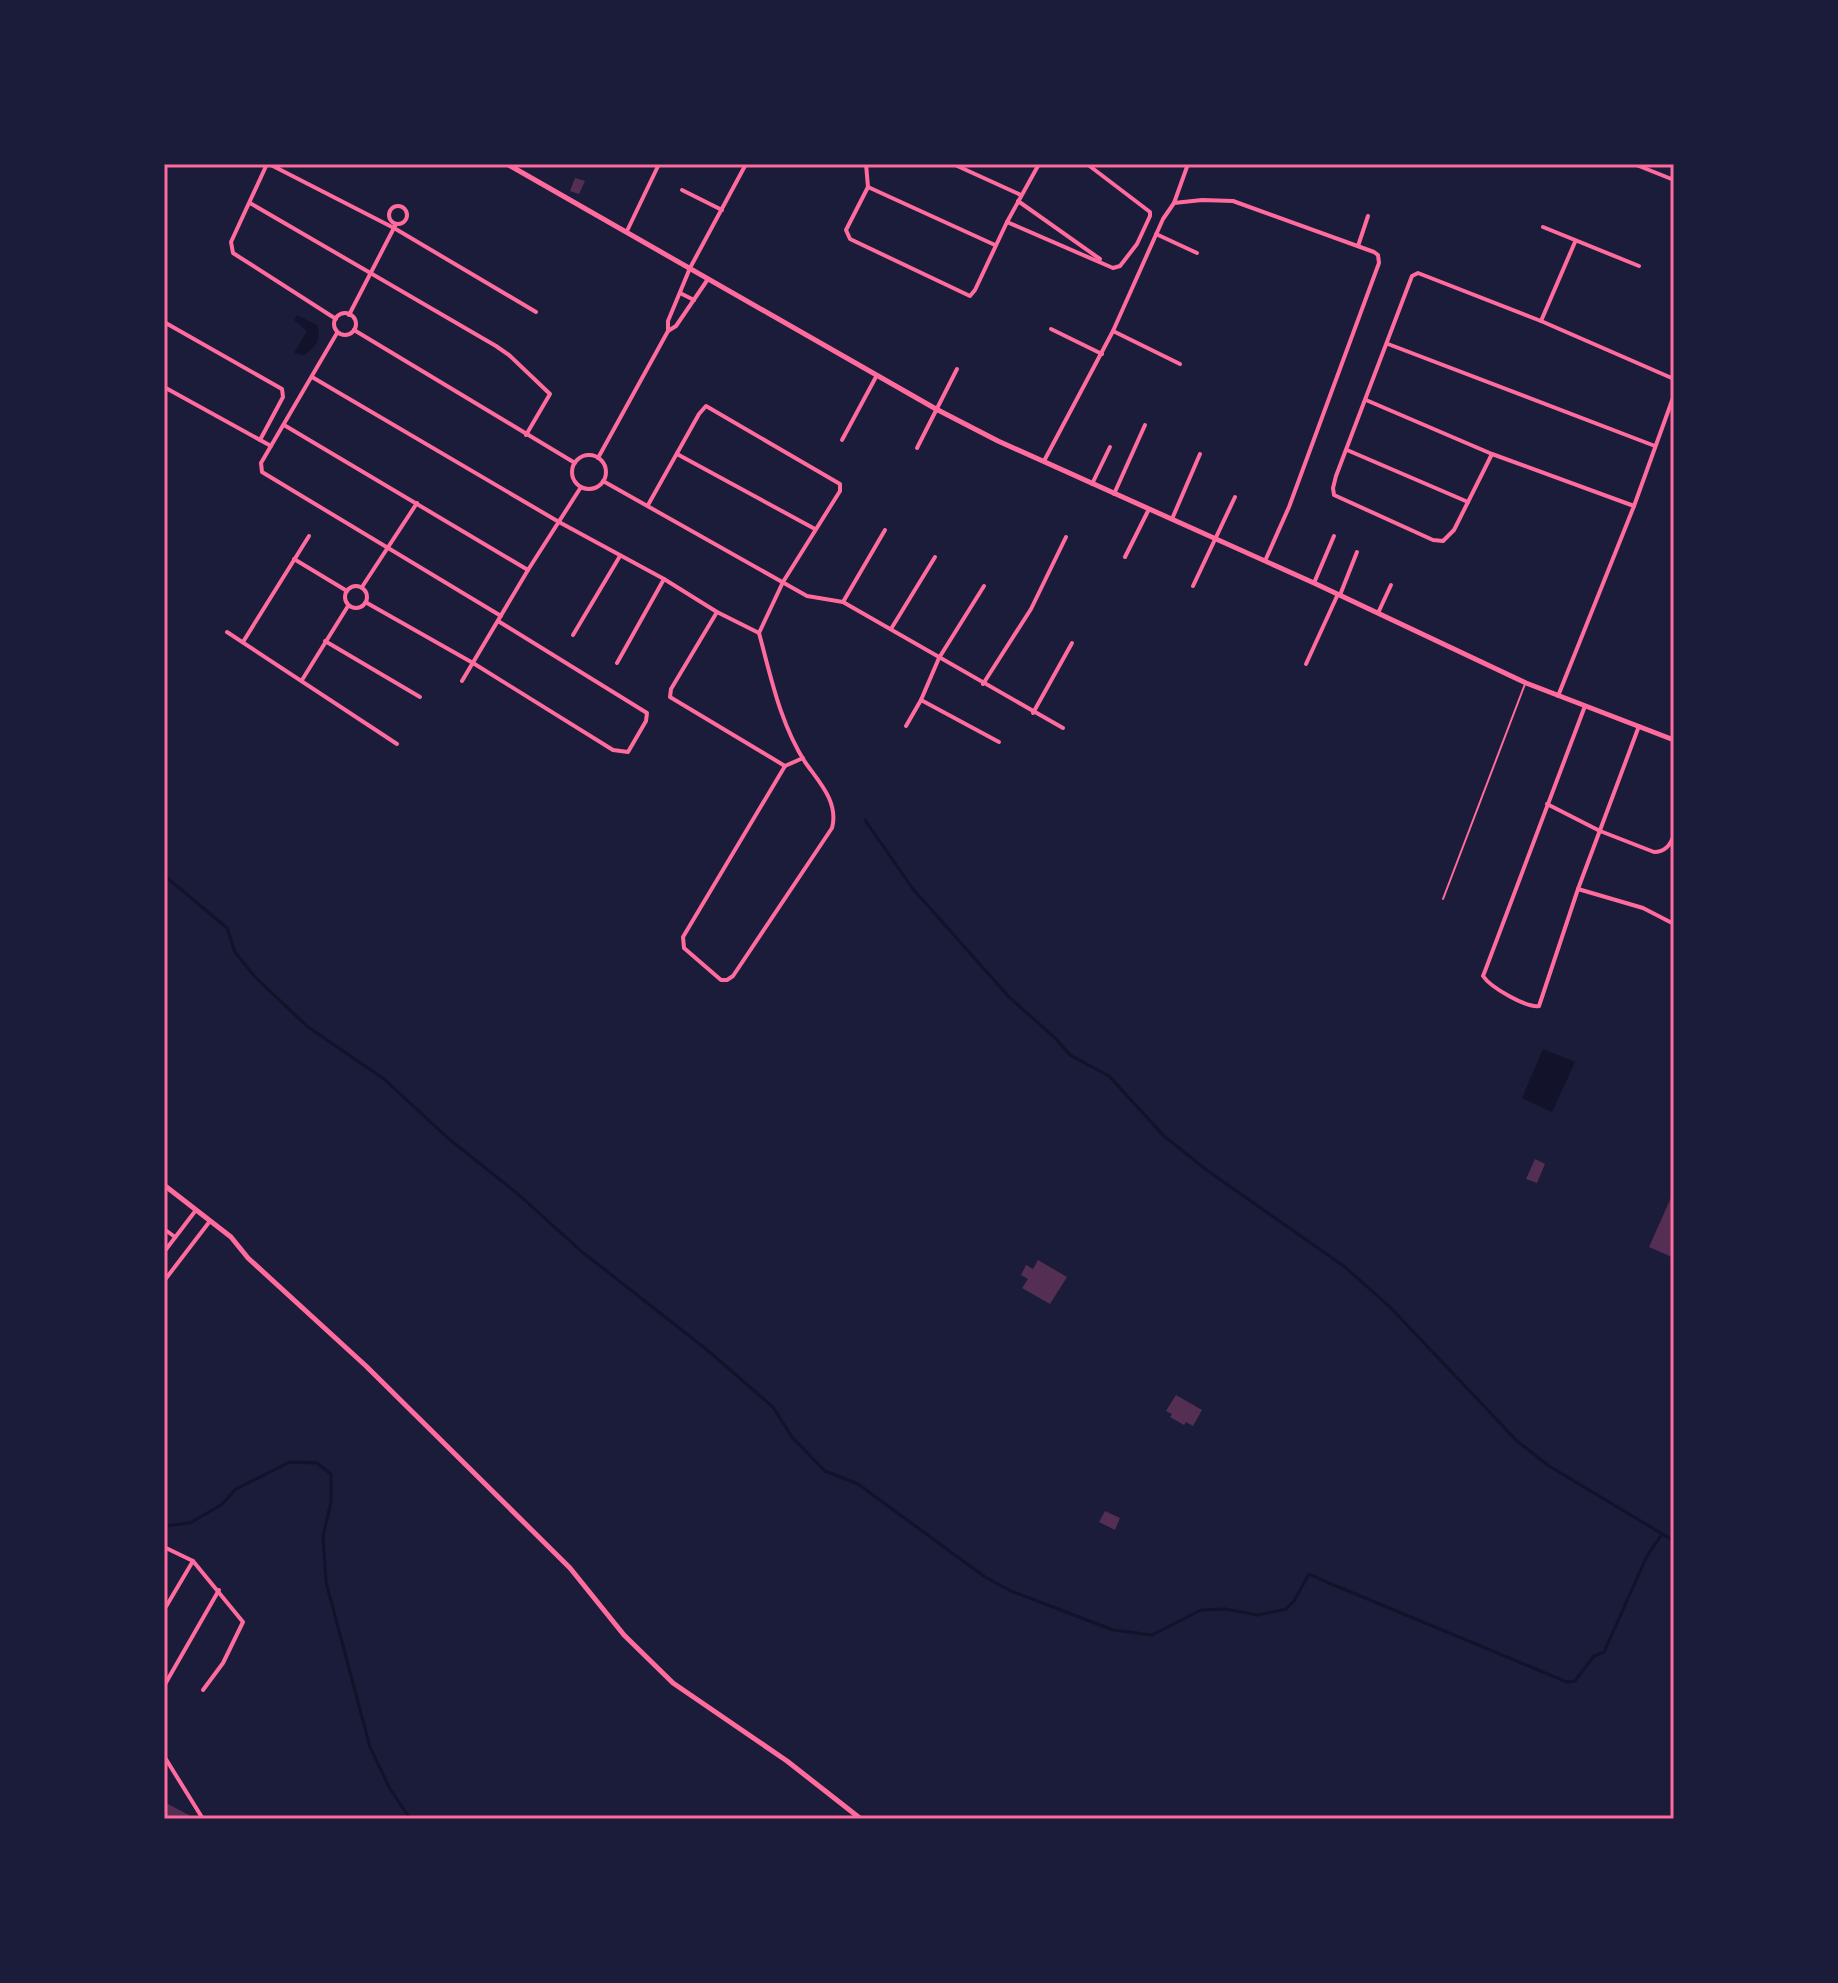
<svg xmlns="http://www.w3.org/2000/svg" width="1838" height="1983" font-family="Raleway,sans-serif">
	<rect width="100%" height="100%" fill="#1b1b3a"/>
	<g fill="#12122b">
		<path d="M297,315l20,10c5,13 -1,24 -14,30l-9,-2 13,-22 -13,-11z"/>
		<path d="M1543,1049l32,13 -23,50 -30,-14z"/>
	</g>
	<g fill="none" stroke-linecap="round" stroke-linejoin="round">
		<g stroke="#12122b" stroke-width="3">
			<path d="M865,820l48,69 96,108 46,41 15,17 39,21 55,60 44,35 137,96 45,40 127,134 32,25 125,75"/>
			<path d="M164,875l63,53 8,24 20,25 53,50 76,52 65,60 69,55 63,57 125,98 67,58 19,30 33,34 33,13 127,93 26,14 102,39 39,5 49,-25 24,-1 33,6 28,-6 8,-8 15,-27 20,9 238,99 8,-1 19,-25 10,-4 43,-96 15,-22"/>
			<path d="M164,1526l26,-3 31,-18 15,-16 54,-27 27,1 14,11v28l-8,34 3,46 44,165 19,40 21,32"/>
		</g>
	</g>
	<g fill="#542f53">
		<path d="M575,178l10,3 -6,13 -9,-3z"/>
		<path d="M1535,1159l10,5 -8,19 -11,-4z"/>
		<path d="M1674,1191v67l-25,-11z"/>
		<path d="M1038,1260l29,17 -17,27 -28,-16 6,-9 -7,-4 5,-10 7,4z"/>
		<path d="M1176,1395l26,15 -9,16 -7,-4 -2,3 -14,-8 2,-3 -6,-3z"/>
		<path d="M1105,1511l15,7 -5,12 -16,-8z"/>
		<path d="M164,1802l25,13 -2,4h-23z"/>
	</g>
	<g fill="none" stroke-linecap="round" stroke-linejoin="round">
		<path stroke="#ff6b9d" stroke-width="2" d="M1443,899l82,-215"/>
		<g stroke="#ff6b9d" stroke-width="4">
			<path d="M267,164l-36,78 2,11 103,66"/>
			<path d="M269,164l125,64 142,84"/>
			<path d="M866,164l2,23 -22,43 4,9 120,57 5,-6 32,-68 32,-58"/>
			<path d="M953,164l68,31"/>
			<path d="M1634,164l40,16"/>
			<path d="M868,187l127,58"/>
			<path d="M682,190l40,20"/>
			<path d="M1018,201l82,58"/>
			<path d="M250,203l246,143 13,9 41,39 -24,41"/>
			<path d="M1174,203l14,-39"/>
			<circle cx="398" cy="215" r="9"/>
			<path d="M1007,222l106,46 7,-2 17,-22 13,-28v-4l-63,-48"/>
			<path d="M1543,227l96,39"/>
			<path d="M627,231l32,-67"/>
			<path d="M1156,234l41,19"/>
			<path d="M1358,246l10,-30"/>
			<path d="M680,293l14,7"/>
			<circle cx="345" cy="324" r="11"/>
			<path d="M349,315l47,-91"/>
			<path d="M1541,321l34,-79"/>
			<path d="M164,322l118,67 1,8 -23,43"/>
			<path d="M1051,329l51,25"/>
			<path d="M354,330l221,133"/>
			<path d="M668,331l8,-5 32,-47"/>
			<path d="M1113,331l67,33"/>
			<path d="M337,333l-76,130 1,9 239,144"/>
			<path d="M1388,344l267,102"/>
			<path d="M312,377l247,145 105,57 -47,84"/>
			<path d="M164,387l107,59"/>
			<path d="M1366,400l126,54 142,52 -76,190"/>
			<path d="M284,425l244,145 53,-83"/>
			<path d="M842,440l35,-65"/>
			<path d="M917,448l40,-79"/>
			<path d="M1347,450l121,52"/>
			<path d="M677,454l138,75"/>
			<path d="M1492,454l-38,76 -11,11 -10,-1 -99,-45 -1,-7 3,-12 76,-200 6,-3 123,48 133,58"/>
			<circle cx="589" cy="472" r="17"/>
			<path d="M598,458l70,-127v-10l22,-53 56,-104"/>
			<path d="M1044,461l69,-130 50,-112 11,-16 28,-3 31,1 141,51 4,3 1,8 -90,244 -24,54"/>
			<path d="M603,481l204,115 36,6 220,126"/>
			<path d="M1092,484l18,-37"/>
			<path d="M1114,494l31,-69"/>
			<path d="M648,505l51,-91 7,-8 134,78v7l-57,91 -24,51"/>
			<path d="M1634,506l40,-111"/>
			<path d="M1172,519l28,-65"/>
			<path d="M1125,557l24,-48"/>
			<path d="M294,559l53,32"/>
			<path d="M664,579l53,33 42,21c12,44 21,90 46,129 14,20 34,40 27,66l-99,148 -6,4h-6l-37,-32 -1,-11 102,-171 18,-8"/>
			<path d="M1314,583l20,-47"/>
			<circle cx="356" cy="597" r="11"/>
			<path d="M1193,586l42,-89"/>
			<path d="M362,587l55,-84"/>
			<path d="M1340,595l17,-43"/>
			<path d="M843,602l42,-72"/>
			<path d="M367,603l106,60 140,87 15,2 18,-31 1,-8 -149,-92"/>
			<path d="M717,612l-46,77 -1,8 115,69"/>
			<path d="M1378,613l13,-28"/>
			<path d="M891,629l44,-72"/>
			<path d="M227,632l170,112"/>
			<path d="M573,635l47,-79"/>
			<path d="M325,641l95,56"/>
			<path d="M243,642l66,-106"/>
			<path d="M1306,664l32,-70"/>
			<path d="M302,680l46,-74"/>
			<path d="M462,681l66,-111"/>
			<path d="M983,684l48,-75 35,-72"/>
			<path d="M921,700l78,42"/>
			<path d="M1033,713l39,-70"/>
			<path d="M906,726l15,-26 18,-42 45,-72"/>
			<path d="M1639,726l-61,163 65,19 31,16"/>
			<path d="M1547,804l53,27 54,21c11,0 17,-7 20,-18"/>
			<path d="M1578,889l-39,117c-12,2 -48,-18 -56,-30l2,-5 100,-265"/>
			<path d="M164,1229l11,8"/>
			<path d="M164,1252l32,-42"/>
			<path d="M164,1281l46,-60"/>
			<path d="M164,1547l29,14 50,61 -20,41 -20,27"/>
			<path d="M164,1610l29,-49"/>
			<path d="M164,1686l55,-96"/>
			<path d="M164,1756l39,63"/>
		</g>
		<g stroke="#ff6b9d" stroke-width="5">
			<path d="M507,164l429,245 62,32 316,142 212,100 148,57"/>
			<path d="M164,1185l67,52 17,21 118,108 204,202 54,67 49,48 114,78 74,58"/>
		</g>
	</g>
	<rect width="1838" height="1983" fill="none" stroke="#1b1b3a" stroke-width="332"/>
	<rect x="166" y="166" width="1506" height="1651" fill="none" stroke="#ff6b9d" stroke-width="3"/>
</svg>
